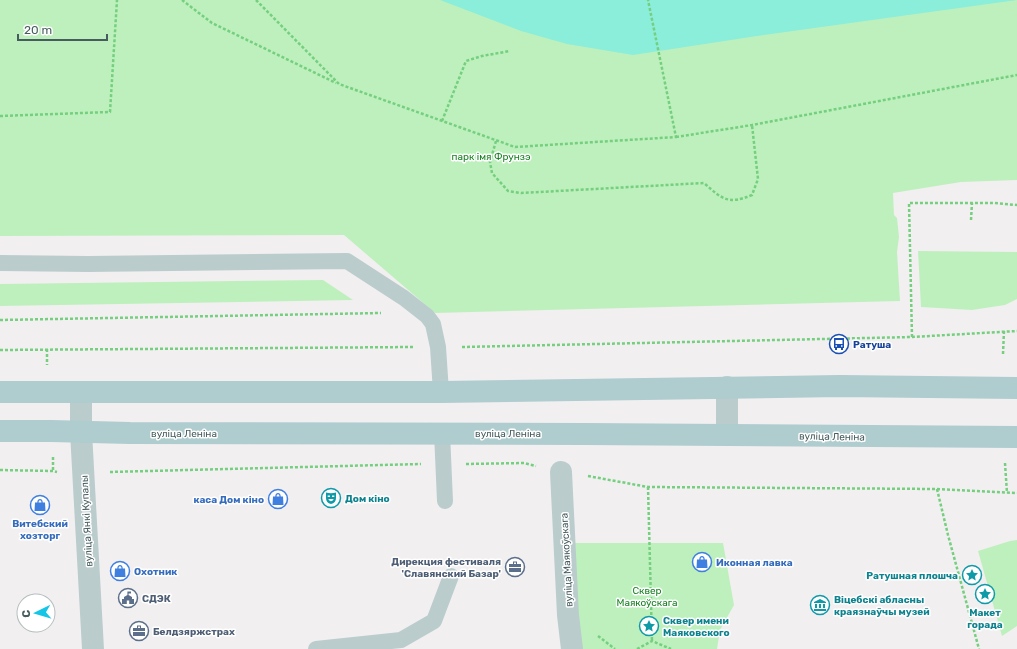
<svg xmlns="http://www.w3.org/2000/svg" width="1017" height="649" font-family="Rubik,sans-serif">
	<rect width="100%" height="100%" fill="#f2eff1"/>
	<g fill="#bef0bd">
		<path d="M0,0h1017v180l-56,2 -68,11 1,22 3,3 2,19 -2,15 3,49 -465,12 -91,-78 -344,1z"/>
		<path d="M918,251l99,1v47l-12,6 -33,5 -51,-3z"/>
		<path d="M323,280l30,20 -353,6v-22z"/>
		<path d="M1017,540v86l-15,10 -24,-85 32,-10z"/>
		<path d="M559,543h164l11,62 -14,25 -3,19h-150z"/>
	</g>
	<path fill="#8aeeda" d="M440,0h577l-260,36 -124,19 -66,-11 -46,-13z"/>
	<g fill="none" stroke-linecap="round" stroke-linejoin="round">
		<g stroke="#74cf7e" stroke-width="2.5" stroke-dasharray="3 2" stroke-linecap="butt">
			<path d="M182,0l30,23 124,60"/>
			<path d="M256,0l83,84 176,63 161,-10 -28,-137"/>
			<path d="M0,116l110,-4 7,-112"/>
			<path d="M442,121l24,-60 16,-5 28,-5"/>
			<path d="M676,137l76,-12 265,-50"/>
			<path d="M496,141l-6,21 2,11 16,18 13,2 183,-10c18,16 24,22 48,12l6,-16 -6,-54"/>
			<path d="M971,220l1,-17"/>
			<path d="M0,320l381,-7"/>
			<path d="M912,337l-3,-134h85l23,2"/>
			<path d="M462,347l450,-10 105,-6"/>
			<path d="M47,349v16"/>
			<path d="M0,350l415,-3"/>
			<path d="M1003,354l1,-23"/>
			<path d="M53,457v14"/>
			<path d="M1005,463l2,30"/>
			<path d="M466,464l58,-1 12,3"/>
			<path d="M0,470l53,1 4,1"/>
			<path d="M110,472l311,-8"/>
			<path d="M588,476l60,11 289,2 80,4"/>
			<path d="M648,487l4,154"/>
			<path d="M937,489l11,46 31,114"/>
			<path d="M598,636l17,13"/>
			<path d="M637,649l15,-8 19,8"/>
		</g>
		<g stroke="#bbcccd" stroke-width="16">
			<path d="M0,263l88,1 259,-3 57,37 23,18 6,8 5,23 3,45"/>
			<path d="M442,433l3,68"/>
			<path d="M316,649l85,-9 33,-19 17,-45"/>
		</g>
		<path stroke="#bbcccd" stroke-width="22" d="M561,472l7,143 4,34"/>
		<g stroke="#bbcccd" stroke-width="22">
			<path d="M81,392v40l12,217"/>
			<path d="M727,435v-48"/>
		</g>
		<g stroke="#afcccf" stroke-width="22">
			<path d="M0,392h441l399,-6 177,2"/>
			<path d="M0,431h51l79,2 454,1 433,3"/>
		</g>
	</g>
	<defs>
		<symbol id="bus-ring" viewBox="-11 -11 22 22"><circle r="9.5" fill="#fff" stroke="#1a4fb4" stroke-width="1.5"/><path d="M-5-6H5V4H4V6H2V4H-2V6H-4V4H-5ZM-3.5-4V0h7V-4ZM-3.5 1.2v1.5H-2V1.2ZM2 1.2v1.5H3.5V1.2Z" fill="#1a4fb4"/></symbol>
		<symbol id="theatre-ring" viewBox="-11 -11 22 22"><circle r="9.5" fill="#fff" stroke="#0f9aa8" stroke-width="1.5"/><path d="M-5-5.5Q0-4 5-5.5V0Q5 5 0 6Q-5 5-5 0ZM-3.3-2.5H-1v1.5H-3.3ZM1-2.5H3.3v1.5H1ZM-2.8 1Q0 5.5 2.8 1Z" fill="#0f9aa8"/></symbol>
		<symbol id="shop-ring" viewBox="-11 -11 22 22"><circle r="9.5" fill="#fff" stroke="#3f7fe0" stroke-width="1.5"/><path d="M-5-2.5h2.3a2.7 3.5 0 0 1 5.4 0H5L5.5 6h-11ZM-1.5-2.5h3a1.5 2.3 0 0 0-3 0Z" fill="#3f7fe0"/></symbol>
		<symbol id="office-ring" viewBox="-11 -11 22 22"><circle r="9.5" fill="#fff" stroke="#5c6f8a" stroke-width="1.5"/><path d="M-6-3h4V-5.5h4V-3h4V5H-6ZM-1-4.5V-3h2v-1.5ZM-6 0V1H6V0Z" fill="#5c6f8a"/></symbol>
		<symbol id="sight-ring" viewBox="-11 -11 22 22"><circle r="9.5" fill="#fff" stroke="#0f9aa8" stroke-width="1.5"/><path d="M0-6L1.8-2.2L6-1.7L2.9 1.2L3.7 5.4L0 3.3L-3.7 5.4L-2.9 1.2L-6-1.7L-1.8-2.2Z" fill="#0f9aa8"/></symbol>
		<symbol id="civic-ring" viewBox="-11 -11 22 22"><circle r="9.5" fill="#fff" stroke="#5c6f8a" stroke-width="1.5"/><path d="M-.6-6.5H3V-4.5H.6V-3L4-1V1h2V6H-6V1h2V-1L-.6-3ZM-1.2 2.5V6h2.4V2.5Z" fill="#5c6f8a"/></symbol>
		<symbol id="museum-ring" viewBox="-11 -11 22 22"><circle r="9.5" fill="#fff" stroke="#0f9aa8" stroke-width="1.5"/><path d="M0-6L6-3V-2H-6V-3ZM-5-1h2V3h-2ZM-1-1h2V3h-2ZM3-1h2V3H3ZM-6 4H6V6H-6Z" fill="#0f9aa8"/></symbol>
	</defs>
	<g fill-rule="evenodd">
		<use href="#bus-ring" x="828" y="333" width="22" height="22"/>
		<use href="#theatre-ring" x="320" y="487" width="22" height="22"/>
		<use href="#shop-ring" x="267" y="488" width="22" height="22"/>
		<use href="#shop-ring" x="29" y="494" width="22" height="22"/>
		<use href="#shop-ring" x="691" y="551" width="22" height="22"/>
		<use href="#office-ring" x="504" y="556" width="22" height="22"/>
		<use href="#shop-ring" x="109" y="560" width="22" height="22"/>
		<use href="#sight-ring" x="961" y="564" width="22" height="22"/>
		<use href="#sight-ring" x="974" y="583" width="22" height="22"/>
		<use href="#civic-ring" x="117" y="587" width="22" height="22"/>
		<use href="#museum-ring" x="809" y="594" width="22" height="22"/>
		<use href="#sight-ring" x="638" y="615" width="22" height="22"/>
		<use href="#office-ring" x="128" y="620" width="22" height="22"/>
	</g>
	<g text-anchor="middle" stroke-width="3" stroke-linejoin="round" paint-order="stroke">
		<g font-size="10" fill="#158120" stroke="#fff">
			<text x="491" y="160">парк імя Фрунзэ</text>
			<text x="647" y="594">Сквер<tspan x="647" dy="12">Маякоўскага</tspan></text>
		</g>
		<g font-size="10" font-weight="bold" fill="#164399" stroke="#fff" text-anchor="start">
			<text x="853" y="348">Ратуша</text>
		</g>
		<g font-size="10" fill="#475c5e" stroke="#fff">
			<text x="184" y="437">вуліца Леніна</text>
			<text x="508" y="437">вуліца Леніна</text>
			<text transform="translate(832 436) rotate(1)" y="4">вуліца Леніна</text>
			<text transform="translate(86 521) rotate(-93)" y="4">вуліца Янкі Купалы</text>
			<text transform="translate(566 560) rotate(-93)" y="4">вуліца Маякоўскага</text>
		</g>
		<g font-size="10" font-weight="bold" fill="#0d838f" stroke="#fff" text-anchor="start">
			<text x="345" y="502">Дом кіно</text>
			<text x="958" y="579" text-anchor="end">Ратушная плошча</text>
			<text x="834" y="603">Віцебскі абласны<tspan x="834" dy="12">краязнаўчы музей</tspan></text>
			<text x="985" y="616" text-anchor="middle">Макет<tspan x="985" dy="12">горада</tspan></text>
			<text x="663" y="624">Сквер имени<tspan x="663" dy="12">Маяковского</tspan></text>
		</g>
		<g font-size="10" font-weight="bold" fill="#366cbe" stroke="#fff" text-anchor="start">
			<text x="264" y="503" text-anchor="end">каса Дом кіно</text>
			<text x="40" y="527" text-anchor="middle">Витебский<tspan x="40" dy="12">хозторг</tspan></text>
			<text x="716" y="566">Иконная лавка</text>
			<text x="134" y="575">Охотник</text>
		</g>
		<g font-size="10" font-weight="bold" fill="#4e5e75" stroke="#fff" text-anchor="start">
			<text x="501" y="565" text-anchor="end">Дирекция фестиваля<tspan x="501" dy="12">'Славянский Базар'</tspan></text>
			<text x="142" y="602">СДЭК</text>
			<text x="153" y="635">Белдзяржстрах</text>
		</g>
	</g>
	<g transform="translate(36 613) rotate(265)"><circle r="19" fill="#ffffff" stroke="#b5bebf"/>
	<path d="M0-3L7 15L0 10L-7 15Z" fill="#15c5e6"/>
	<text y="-6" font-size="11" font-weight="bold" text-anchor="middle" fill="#475c5e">С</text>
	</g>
	<path d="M18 34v6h89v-6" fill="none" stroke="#475c5e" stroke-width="2"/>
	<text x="24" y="34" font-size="12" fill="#475c5e" stroke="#ffffff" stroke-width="3" paint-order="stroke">20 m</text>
</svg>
